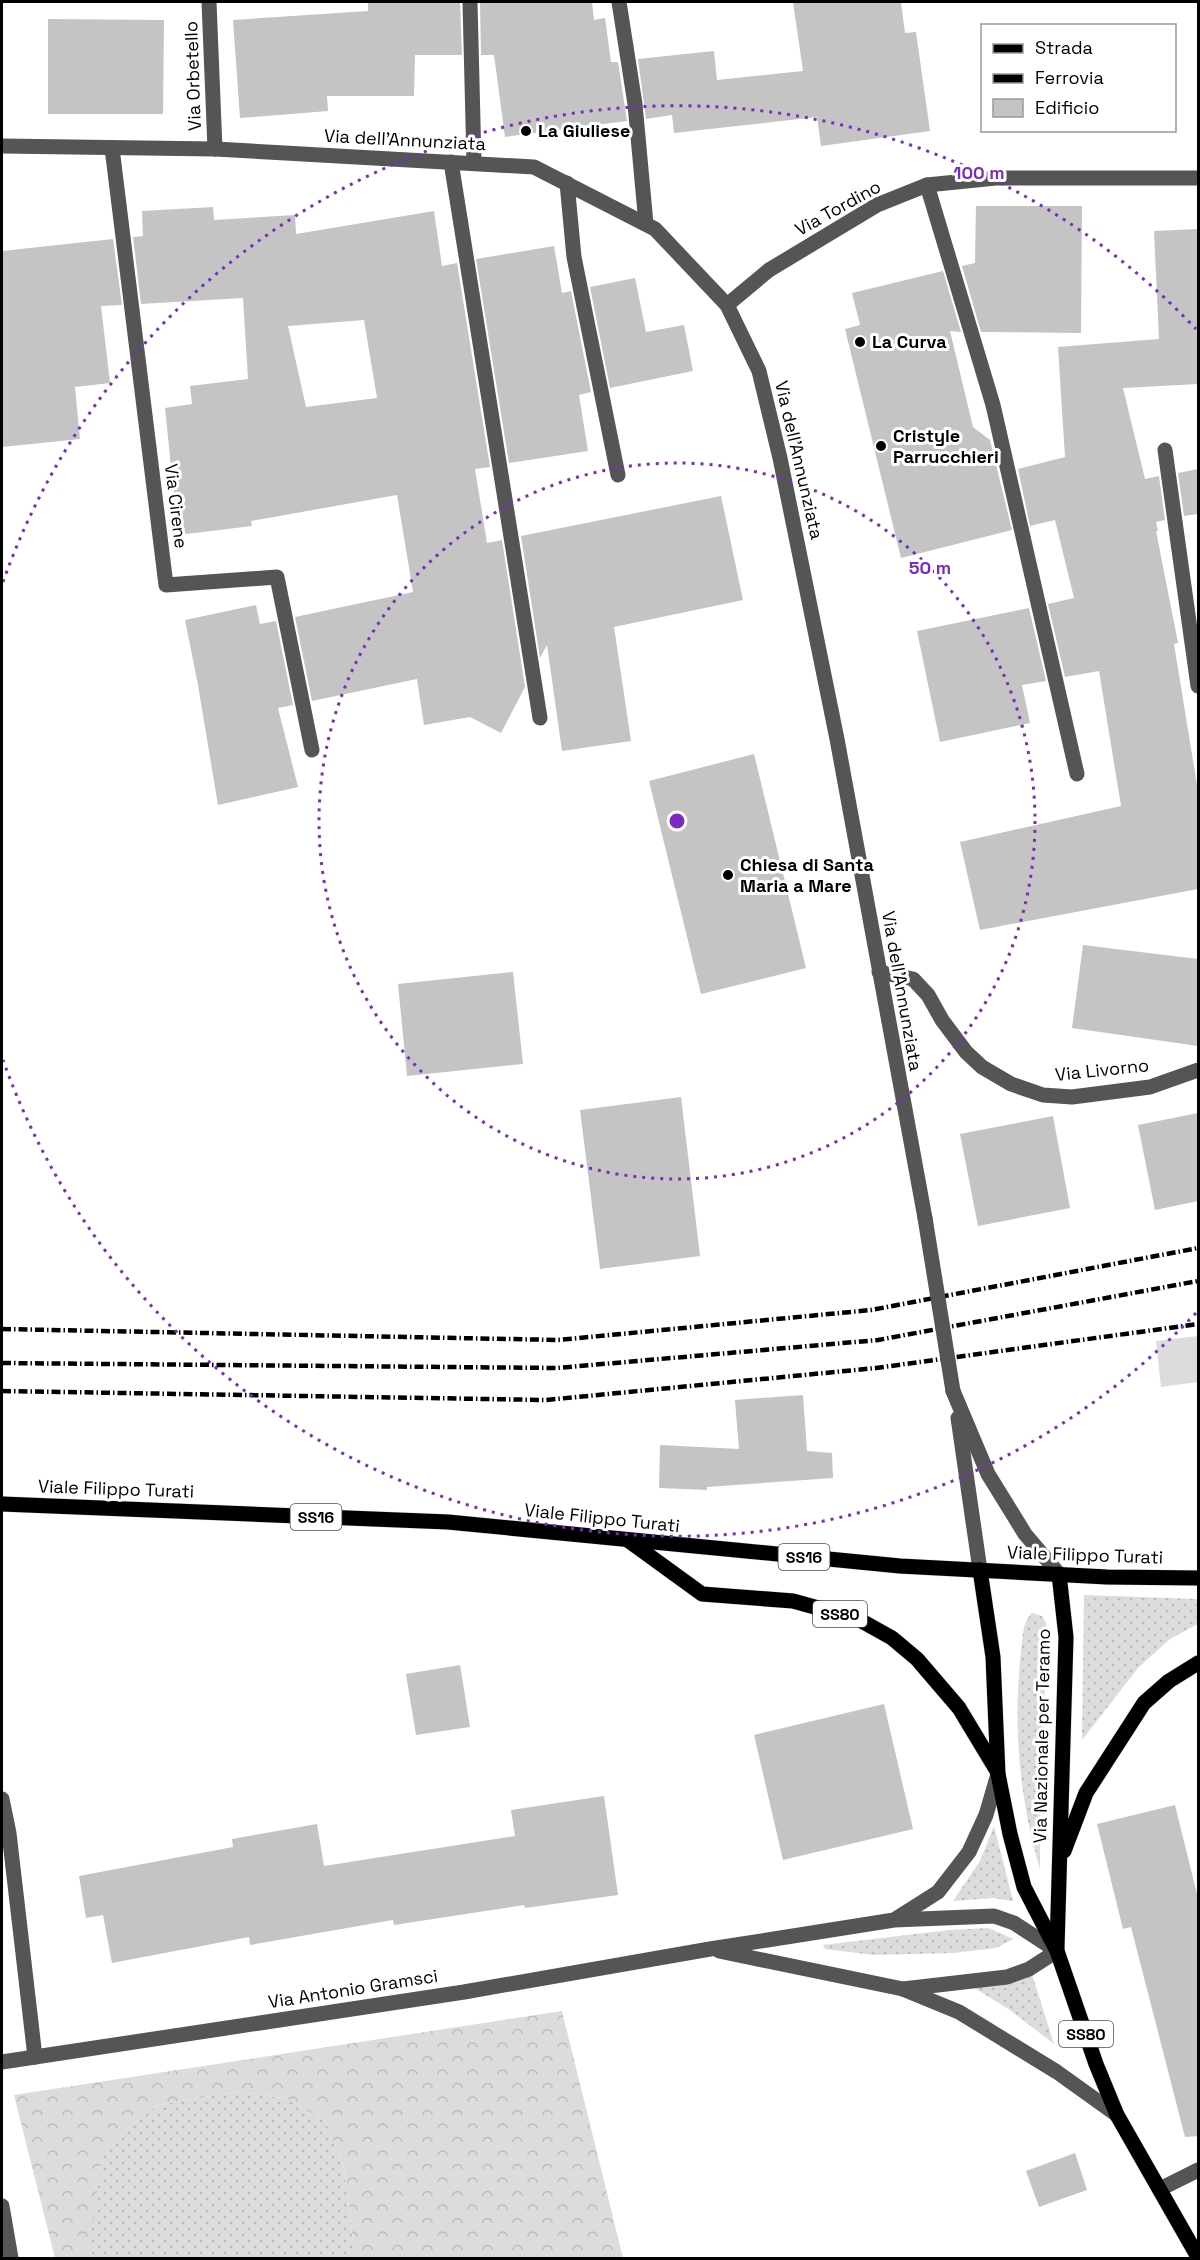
<svg xmlns="http://www.w3.org/2000/svg" width="1200" height="2260" font-family="'Space Grotesk',sans-serif">
	<defs>
		<pattern id="grass-dots" width="8" height="8" patternUnits="userSpaceOnUse" patternTransform="scale(1.5)"><rect width="8" height="8" fill="#dcdcdc"/><path d="M2 2h.1M6 6h.1" fill="none" stroke="#bbb" stroke-width="1.8" stroke-linecap="round"/></pattern>
		<pattern id="forest-crowns" width="20" height="18" patternUnits="userSpaceOnUse" patternTransform="scale(1.5)"><rect width="20" height="18" fill="#dcdcdc"/><path d="M2 6a3 3 0 1 1 6 0M12 15a3 3 0 1 1 6 0" fill="none" stroke="#bbb"/></pattern>
	</defs>
	<rect width="100%" height="100%" fill="#fff"/>
	<g fill="url(#grass-dots)">
		<path d="M1084,1595l114,4v25l-28,15 -32,29 -56,72z"/>
		<path d="M1032,1613l10,3 4,7 1,15 -7,166v65c-21,-70 -27,-145 -19,-217 2,-13 1,-30 11,-39z"/>
		<path d="M994,1826l19,75 -20,-3 -40,3 27,-40z"/>
		<path d="M988,1928l26,11 -18,9 -44,5 -78,2 -49,-6 -2,-4 126,-15z"/>
		<path d="M1031,1971l23,73 -44,-34 -39,-24z"/>
		<path d="M239,2091l49,8 38,23 18,46 11,90h-263l-2,-23 13,-85 21,-19 34,-26z"/>
	</g>
	<path fill="url(#forest-crowns)" d="M562,2011l61,247h-268l-11,-90 -18,-46 -38,-23 -49,-8 -81,14 -34,26 -21,19 -12,85 1,23h-37l-41,-163z"/>
	<path fill="#dcdcdc" d="M1198,1336v46l-37,5 -5,-46z"/>
	<g fill="#c4c4c4" fill-rule="evenodd">
		<path d="M368,2h92l2,53h-47l-1,41h-87l1,15 -88,7 -7,-98 135,-9z"/>
		<path d="M480,2h112l2,18 11,-2 6,44h7l9,59 -122,16 -11,-82h-13z"/>
		<path d="M793,2h108l4,31 11,-1 14,99 -109,15 -4,-29 -143,16 -2,-18 -26,4 -8,-60 76,-8 3,29 86,-9z"/>
		<path d="M48,19l116,1 -1,94h-115z"/>
		<path d="M976,206h106l-1,127 -100,-1 -19,-66 13,-3z"/>
		<path d="M213,207l1,13 81,-5 1,19 138,-23 8,55 15,-3 33,204 -15,2 12,74 15,-3 23,147 -24,46 -31,-16 -46,8 -7,-46 -105,22 -17,-84 118,-25 -16,-97 -146,26 1,5 -74,9 -13,-127 27,-4 -2,-18 58,-7 -5,-81 -102,6 -8,-67 10,-1 -1,-25zM364,320l13,78 -71,9 -18,-81z"/>
		<path d="M1198,229v155l-75,4 22,91 14,-3 6,44 -9,2 2,9h-2l22,112 -4,1 24,147v98l-218,41 -20,-88 161,-36 -22,-135 -34,6 -17,-73 26,-6 -19,-78 -25,6 -12,-57 47,-12 -7,-110 101,-8 -5,-108z"/>
		<path d="M113,239l9,66 -21,1 9,77 -35,4 5,52 -78,8v-196z"/>
		<path d="M554,246l8,47 9,-2 20,101 -12,3 9,56 -79,12 -33,-204z"/>
		<path d="M943,271l18,61 -11,-1 23,96 17,13 22,90 -111,28 -56,-229 15,-4 -8,-32z"/>
		<path d="M635,278l11,54 38,-7 9,46 -83,17 -20,-101z"/>
		<path d="M1198,469v45l-14,2 -6,-43z"/>
		<path d="M721,496l22,104 -129,27 17,114 -69,10 -15,-106 -7,13 -19,-122z"/>
		<path d="M256,605l4,19 16,-3 17,84 -15,3 20,79 -80,18 -20,-120 -13,-65z"/>
		<path d="M1029,608l17,73 -24,4 8,38 -90,19 -23,-111z"/>
		<path d="M754,754l52,214 -105,26 -52,-213z"/>
		<path d="M1083,945l115,14v87l-126,-18z"/>
		<path d="M513,972l10,92 -116,12 -9,-92z"/>
		<path d="M681,1097l19,159 -100,13 -20,-159z"/>
		<path d="M1198,1113v88l-43,9 -17,-85z"/>
		<path d="M1053,1116l17,92 -92,18 -18,-92z"/>
		<path d="M803,1395l4,56 25,2 1,25 -126,9v3l-48,-2 1,-43 79,4 -4,-49z"/>
		<path d="M460,1665l10,62 -54,8 -10,-61z"/>
		<path d="M884,1704l29,125 -130,31 -29,-125z"/>
		<path d="M604,1796l14,99 -93,13 -1,-3 -130,20 -1,-5 -143,25 -1,-8 -137,26 -9,-48 -17,3 -7,-42 154,-29 -1,-8 85,-15 7,42 191,-30 -4,-26z"/>
		<path d="M1175,1805l23,93v238l-13,1 -54,-210 -8,2 -26,-105z"/>
		<path d="M1075,2153l12,37 -48,17 -13,-36z"/>
	</g>
	<g fill="none" stroke-linecap="round" stroke-linejoin="round">
		<defs>
			<g id="major">
				<path d="M2,1504l446,18 452,44 207,11 91,1"/>
				<path d="M629,1541l73,53 91,7 65,18 34,19 25,21 42,49 38,63"/>
				<path d="M980,1570l13,87 5,117 12,60 14,53 33,64 39,113 21,51 81,142"/>
				<path d="M1064,1851l22,-58 58,-90 25,-22 29,-18"/>
				<path d="M1057,1948l9,-311 -7,-63"/>
			</g>
		</defs>
		<use href="#major" stroke="#dbdbdb" stroke-width="16"/>
		<g stroke="#555" stroke-width="15">
			<path d="M209,2l6,147"/>
			<path d="M470,2l4,161"/>
			<path d="M619,2l16,102 11,120"/>
			<path d="M2,146l213,3 319,18 121,62 72,76 32,66 21,87 57,281 88,479"/>
			<path d="M112,148l54,437 111,-8 35,173"/>
			<path d="M451,162l89,556"/>
			<path d="M567,183l7,74 44,218"/>
			<path d="M927,185l66,220 84,369"/>
			<path d="M727,305l42,-35 108,-65 50,-20 69,-7h202"/>
			<path d="M1165,450l33,236"/>
			<path d="M879,972l34,7 15,16 14,25 24,32 16,15 29,17 32,11 29,2 78,-10 48,-17"/>
			<path d="M953,1391l35,83 37,60 34,40"/>
			<path d="M958,1418l22,152"/>
			<path d="M2,1799l7,34 26,224"/>
			<path d="M897,1918l41,-26 31,-40 17,-37 12,-41"/>
			<path d="M719,1951l184,38 56,23 98,60 60,43"/>
			<path d="M2,2062l462,-70 246,-43 184,-29 100,-4 20,7 43,28 -28,18 -22,8 -104,12"/>
			<path d="M1160,2189l38,-19"/>
			<path d="M2,2206l9,52"/>
		</g>
		<use href="#major" stroke="#000" stroke-width="15"/>
		<g stroke="#000" stroke-width="4.5" stroke-dasharray="9 3 1.5 3" stroke-linecap="butt">
			<path d="M2,1329l556,11 313,-30 327,-62"/>
			<path d="M2,1363l555,5 321,-28 320,-59"/>
			<path d="M2,1391l544,9 330,-32 322,-44"/>
		</g>
		<path stroke="#555" stroke-width="15" d="M925,1218l28,173"/>
	</g>
	<g fill="none" stroke="#7b2cbf" stroke-width="3" stroke-dasharray="3 6">
		<circle cx="677" cy="821" r="358"/>
		<path d="M1196 1313A715 715 0 0 1 3 1060M3 582A715 715 0 0 1 1196 329"/>
	</g>
	<g fill="#000" stroke="#fff" stroke-width="2">
		<circle cx="526" cy="131" r="6"/>
		<circle cx="860" cy="342" r="6"/>
		<circle cx="881" cy="446" r="6"/>
		<circle cx="728" cy="875" r="6"/>
	</g>
	<g text-anchor="middle" stroke-width="6" stroke-linejoin="round" paint-order="stroke">
		<g fill="#fff" stroke="#4c4c4c" stroke-width="1.5">
			<rect x="290.5" y="1504" width="51" height="26" rx="4.5"/>
			<rect x="778.5" y="1544" width="51" height="26" rx="4.5"/>
			<rect x="813" y="1601" width="54" height="26" rx="4.5"/>
			<rect x="1059" y="2021" width="54" height="26" rx="4.5"/>
		</g>
		<g font-size="16" font-weight="bold" fill="#000">
			<text x="316" y="1523">SS16</text>
			<text x="804" y="1563">SS16</text>
			<text x="840" y="1620">SS80</text>
			<text x="1086" y="2040">SS80</text>
		</g>
		<g font-size="18" fill="#000" stroke="#fff">
			<text transform="translate(193 76) rotate(-92)" y="6">Via Orbetello</text>
			<text transform="translate(405 140) rotate(3)" y="6">Via dell'Annunziata</text>
			<text transform="translate(838 208) rotate(-29)" y="6">Via Tordino</text>
			<text transform="translate(799 460) rotate(77)" y="6">Via dell'Annunziata</text>
			<text transform="translate(176 506) rotate(83)" y="6">Via Cirene</text>
			<text transform="translate(902 991) rotate(80)" y="6">Via dell'Annunziata</text>
			<text transform="translate(1102 1070) rotate(-6)" y="6">Via Livorno</text>
			<text transform="translate(116 1489) rotate(2)" y="6">Viale Filippo Turati</text>
			<text transform="translate(602 1518) rotate(6)" y="6">Viale Filippo Turati</text>
			<text transform="translate(1085 1555) rotate(2)" y="6">Viale Filippo Turati</text>
			<text transform="translate(1042 1736) rotate(-89)" y="6">Via Nazionale per Teramo</text>
			<text transform="translate(353 1989) rotate(-9)" y="6">Via Antonio Gramsci</text>
		</g>
		<g font-size="18" font-weight="bold" fill="#000" stroke="#fff" text-anchor="start">
			<text x="538" y="137">La Giuliese</text>
			<text x="872" y="348">La Curva</text>
			<text x="893" y="442">Cristyle<tspan x="893" dy="21">Parrucchieri</tspan></text>
			<text x="740" y="871">Chiesa di Santa<tspan x="740" dy="21">Maria a Mare</tspan></text>
		</g>
	</g>
	<circle cx="677" cy="821" r="9" fill="#7b2cbf" stroke="#fff" stroke-width="3"/>
	<g font-size="18" text-anchor="middle" font-weight="bold" fill="#7b2cbf" stroke="#fff" stroke-width="6" stroke-linejoin="round" paint-order="stroke">
		<text x="979" y="179">100 m</text>
		<text x="930" y="574">50 m</text>
	</g>
	<rect width="1200" height="2260" fill="none" stroke="#000000" stroke-width="6"/>
	<rect x="981" y="24" width="195" height="108" fill="#ffffff" stroke="#999999" stroke-width="1.5"/>
	<rect x="993" y="44" width="30" height="9" fill="#000000" stroke="#999999" stroke-width="1.5"/>
	<text x="1035" y="54" font-size="18" fill="#000000">Strada</text>
	<rect x="993" y="74" width="30" height="9" fill="#000000" stroke="#999999" stroke-width="1.5"/>
	<text x="1035" y="84" font-size="18" fill="#000000">Ferrovia</text>
	<rect x="993" y="99" width="30" height="18" fill="#c4c4c4" stroke="#999999" stroke-width="1.5"/>
	<text x="1035" y="114" font-size="18" fill="#000000">Edificio</text>
</svg>
